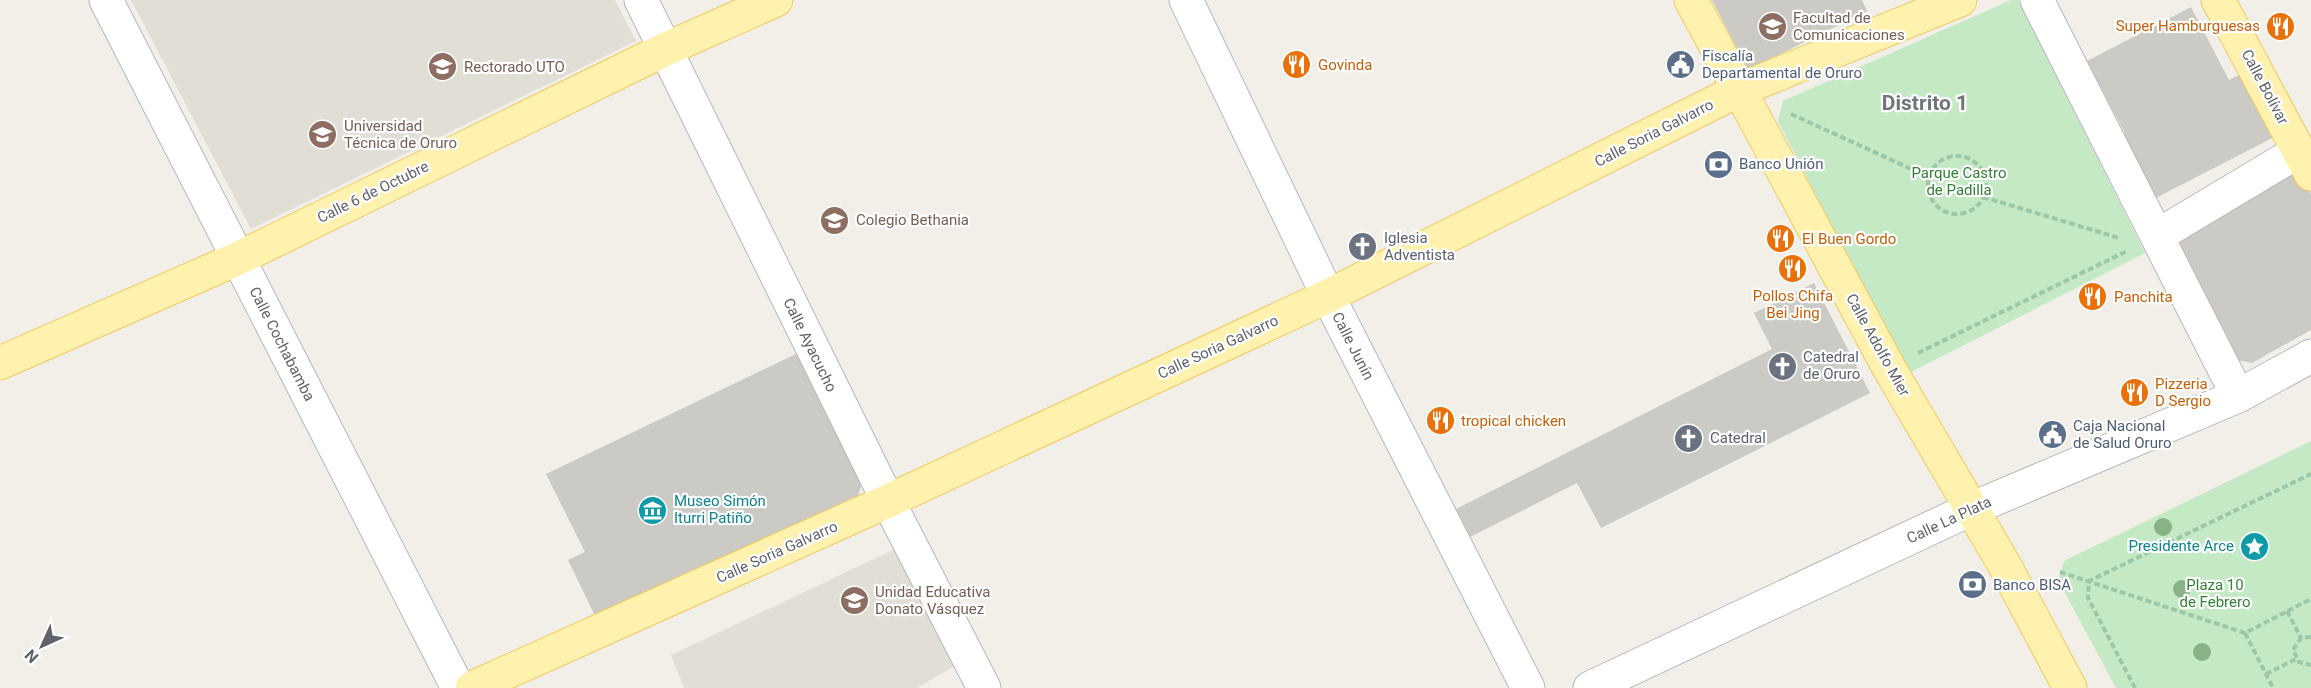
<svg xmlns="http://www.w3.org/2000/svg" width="2311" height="688" font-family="Roboto,sans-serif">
	<rect width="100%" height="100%" fill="#f1efe8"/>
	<g fill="#e1ded6">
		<path d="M131,0h484l21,41 -385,188z"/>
		<path d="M899,547l55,119 -37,22h-233l-13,-33z"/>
	</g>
	<g fill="#c5e8c5">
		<path d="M2011,0h7l127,253 -238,121 -129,-253 5,-20z"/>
		<path d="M2311,441v247h-195l-58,-108 6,-19z"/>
	</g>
	<g fill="#cccac5">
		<path d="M1712,0h150l5,11 -119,59z"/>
		<path d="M2191,7l38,73 18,-9 33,63 -130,67 -33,-63 8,-5 -38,-72z"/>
		<path d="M2298,170l13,24v136l-59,33 -15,-3 -65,-124z"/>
		<path d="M1814,283l56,110 -269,135 -24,-45 -107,54 -14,-28 316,-160 -18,-36z"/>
		<path d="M800,352l63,128 -6,19 -258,125 -31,-64 17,-8 -39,-78z"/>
	</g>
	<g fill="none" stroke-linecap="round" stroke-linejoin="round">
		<defs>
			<g id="minor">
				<path d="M106,0l352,688"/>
				<path d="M641,0l247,501 96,187"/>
				<path d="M1186,0l142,296 200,392"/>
				<path d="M2037,0l201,396"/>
				<path d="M2157,236l142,-85"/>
				<path d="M1590,688l381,-179 267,-113 73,-40"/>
			</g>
			<g id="major">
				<path d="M1691,0l198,368 116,198 65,122"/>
				<path d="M2218,0l93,174"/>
				<path d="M0,363l239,-105 425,-208 112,-50"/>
				<path d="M472,688l416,-187 440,-205 411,-206 221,-90"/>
			</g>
		</defs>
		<use href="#minor" stroke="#b5b8bc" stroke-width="35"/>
		<use href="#major" stroke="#f2c960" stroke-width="35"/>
		<g stroke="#9cc7a9" stroke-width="4" stroke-dasharray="6 3" stroke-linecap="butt">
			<path d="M1791,114l138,63"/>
			<circle cx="1957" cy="185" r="29"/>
			<path d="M1983,197l136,41"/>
			<path d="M1918,353l209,-102"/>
			<path d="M2060,572l185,61 66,-34"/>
			<path d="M2287,611l14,27"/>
			<path d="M2245,633l28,55"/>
			<path d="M2311,637l-10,1 -8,12 6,12 12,3"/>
			<path d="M2266,674l30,-15"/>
			<path d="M2135,688l-47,-90 1,-17 222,-107"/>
		</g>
		<use href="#minor" stroke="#fff" stroke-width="33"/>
		<use href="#major" stroke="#fff2af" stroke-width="33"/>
	</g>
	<g fill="#89b387">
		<circle cx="2163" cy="527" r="9"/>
		<circle cx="2182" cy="589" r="9"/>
		<circle cx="2202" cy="652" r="9"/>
	</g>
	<defs>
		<symbol id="restaurant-disc" viewBox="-11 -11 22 22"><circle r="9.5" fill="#e8710a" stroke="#fff"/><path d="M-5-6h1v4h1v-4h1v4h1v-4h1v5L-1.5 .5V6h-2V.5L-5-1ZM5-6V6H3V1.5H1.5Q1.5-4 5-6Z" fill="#fff"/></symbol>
		<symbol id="university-disc" viewBox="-11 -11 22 22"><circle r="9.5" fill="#8d6e63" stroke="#fff"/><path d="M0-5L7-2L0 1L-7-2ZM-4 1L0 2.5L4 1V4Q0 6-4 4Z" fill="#fff"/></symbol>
		<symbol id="civic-disc" viewBox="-11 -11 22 22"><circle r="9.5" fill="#5c6f8a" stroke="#fff"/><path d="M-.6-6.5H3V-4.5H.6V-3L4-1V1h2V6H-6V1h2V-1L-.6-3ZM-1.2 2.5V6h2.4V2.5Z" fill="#fff"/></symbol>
		<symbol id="bank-disc" viewBox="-11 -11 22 22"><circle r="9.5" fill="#5c6f8a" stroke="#fff"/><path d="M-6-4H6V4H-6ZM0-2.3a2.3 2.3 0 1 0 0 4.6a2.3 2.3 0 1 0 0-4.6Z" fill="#fff"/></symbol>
		<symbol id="school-disc" viewBox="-11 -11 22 22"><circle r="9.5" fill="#8d6e63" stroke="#fff"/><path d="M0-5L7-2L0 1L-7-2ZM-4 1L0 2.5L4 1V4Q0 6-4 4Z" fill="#fff"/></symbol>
		<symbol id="church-disc" viewBox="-11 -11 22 22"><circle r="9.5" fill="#6b7280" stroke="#fff"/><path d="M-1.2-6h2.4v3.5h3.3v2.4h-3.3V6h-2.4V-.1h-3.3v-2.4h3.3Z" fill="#fff"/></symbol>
		<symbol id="museum-disc" viewBox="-11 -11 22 22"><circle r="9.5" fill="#0f9aa8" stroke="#fff"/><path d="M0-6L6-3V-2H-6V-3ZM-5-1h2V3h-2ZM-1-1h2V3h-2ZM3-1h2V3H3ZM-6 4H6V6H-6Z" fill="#fff"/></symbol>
		<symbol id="sight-disc" viewBox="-11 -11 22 22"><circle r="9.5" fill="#0f9aa8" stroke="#fff"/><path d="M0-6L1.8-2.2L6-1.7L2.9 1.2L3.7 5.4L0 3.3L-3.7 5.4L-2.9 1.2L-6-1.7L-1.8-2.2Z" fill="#fff"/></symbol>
	</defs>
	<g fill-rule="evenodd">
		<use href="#restaurant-disc" x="2264" y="10" width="33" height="33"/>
		<use href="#university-disc" x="1756" y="10" width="33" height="33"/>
		<use href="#restaurant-disc" x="1280" y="48" width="33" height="33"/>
		<use href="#civic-disc" x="1664" y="48" width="33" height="33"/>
		<use href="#university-disc" x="426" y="50" width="33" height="33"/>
		<use href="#university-disc" x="306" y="118" width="33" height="33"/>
		<use href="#bank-disc" x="1702" y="148" width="33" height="33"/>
		<use href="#school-disc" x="818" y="204" width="33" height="33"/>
		<use href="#restaurant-disc" x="1764" y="222" width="33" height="33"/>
		<use href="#church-disc" x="1346" y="230" width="33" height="33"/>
		<use href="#restaurant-disc" x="1776" y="252" width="33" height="33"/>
		<use href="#restaurant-disc" x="2076" y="280" width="33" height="33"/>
		<use href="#church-disc" x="1766" y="350" width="33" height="33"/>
		<use href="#restaurant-disc" x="2118" y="376" width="33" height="33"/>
		<use href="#restaurant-disc" x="1424" y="404" width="33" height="33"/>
		<use href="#civic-disc" x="2036" y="418" width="33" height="33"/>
		<use href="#church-disc" x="1672" y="422" width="33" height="33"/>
		<use href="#museum-disc" x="636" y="494" width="33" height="33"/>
		<use href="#sight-disc" x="2238" y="530" width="33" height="33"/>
		<use href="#bank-disc" x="1956" y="568" width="33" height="33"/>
		<use href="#school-disc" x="838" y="584" width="33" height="33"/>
	</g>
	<g text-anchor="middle" stroke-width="4.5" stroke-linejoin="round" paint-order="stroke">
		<g font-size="15" fill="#785e54" stroke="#fff" text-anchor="start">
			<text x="1793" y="23">Facultad de<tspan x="1793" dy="17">Comunicaciones</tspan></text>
			<text x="464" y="72">Rectorado UTO</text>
			<text x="344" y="131">Universidad<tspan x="344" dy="17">Técnica de Oruro</tspan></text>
			<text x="856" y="225">Colegio Bethania</text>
			<text x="875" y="597">Unidad Educativa<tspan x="875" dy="17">Donato Vásquez</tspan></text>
		</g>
		<g font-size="15" fill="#c56008" stroke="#fff" text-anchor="start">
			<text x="2260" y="31" text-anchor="end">Super Hamburguesas</text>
			<text x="1318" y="70">Govinda</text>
			<text x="1802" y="244">El Buen Gordo</text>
			<text x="1793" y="301" text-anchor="middle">Pollos Chifa<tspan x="1793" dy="17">Bei Jing</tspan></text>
			<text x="2114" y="302">Panchita</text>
			<text x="2155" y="389">Pizzeria<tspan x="2155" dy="17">D Sergio</tspan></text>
			<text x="1461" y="426">tropical chicken</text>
		</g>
		<g font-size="15" fill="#4e5e75" stroke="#fff" text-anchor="start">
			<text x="1702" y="61">Fiscalía<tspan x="1702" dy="17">Departamental de Oruro</tspan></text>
			<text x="1739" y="169">Banco Unión</text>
			<text x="2073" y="431">Caja Nacional<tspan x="2073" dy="17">de Salud Oruro</tspan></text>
			<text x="1993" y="590">Banco BISA</text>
		</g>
		<g font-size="15" fill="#5f6368" stroke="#fff">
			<text transform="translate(2265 87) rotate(62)" y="5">Calle Bolívar</text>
			<text transform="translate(1654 133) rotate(-27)" y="5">Calle Soria Galvarro</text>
			<text transform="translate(373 192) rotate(-26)" y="5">Calle 6 de Octubre</text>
			<text transform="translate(282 344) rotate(63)" y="5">Calle Cochabamba</text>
			<text transform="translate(810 345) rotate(64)" y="5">Calle Ayacucho</text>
			<text transform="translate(1878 345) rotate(61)" y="5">Calle Adolfo Mier</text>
			<text transform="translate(1353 346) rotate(63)" y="5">Calle Junín</text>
			<text transform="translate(1218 347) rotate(-25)" y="5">Calle Soria Galvarro</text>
			<text transform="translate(1949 520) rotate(-25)" y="5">Calle La Plata</text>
			<text transform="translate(777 552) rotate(-24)" y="5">Calle Soria Galvarro</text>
		</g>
		<g font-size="15" fill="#348238" stroke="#fff">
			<text x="1959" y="178">Parque Castro<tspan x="1959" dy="17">de Padilla</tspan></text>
			<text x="2215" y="590">Plaza 10<tspan x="2215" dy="17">de Febrero</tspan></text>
		</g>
		<g font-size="15" fill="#5b616d" stroke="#fff" text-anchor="start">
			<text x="1384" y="243">Iglesia<tspan x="1384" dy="17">Adventista</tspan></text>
			<text x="1803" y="362">Catedral<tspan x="1803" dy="17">de Oruro</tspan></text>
			<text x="1710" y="443">Catedral</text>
		</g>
		<g font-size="15" fill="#0d838f" stroke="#fff" text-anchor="start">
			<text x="674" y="506">Museo Simón<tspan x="674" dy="17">Iturri Patiño</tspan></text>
			<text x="2234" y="551" text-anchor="end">Presidente Arce</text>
		</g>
		<g font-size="21" font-weight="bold" fill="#70757a" stroke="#fff">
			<text x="1925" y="110">Distrito 1</text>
		</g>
	</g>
	<g transform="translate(42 646) rotate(225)" stroke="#ffffff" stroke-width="4.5" paint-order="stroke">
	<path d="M0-4.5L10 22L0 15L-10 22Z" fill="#5f6368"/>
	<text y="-9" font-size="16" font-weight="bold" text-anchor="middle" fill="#5f6368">N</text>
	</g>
</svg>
